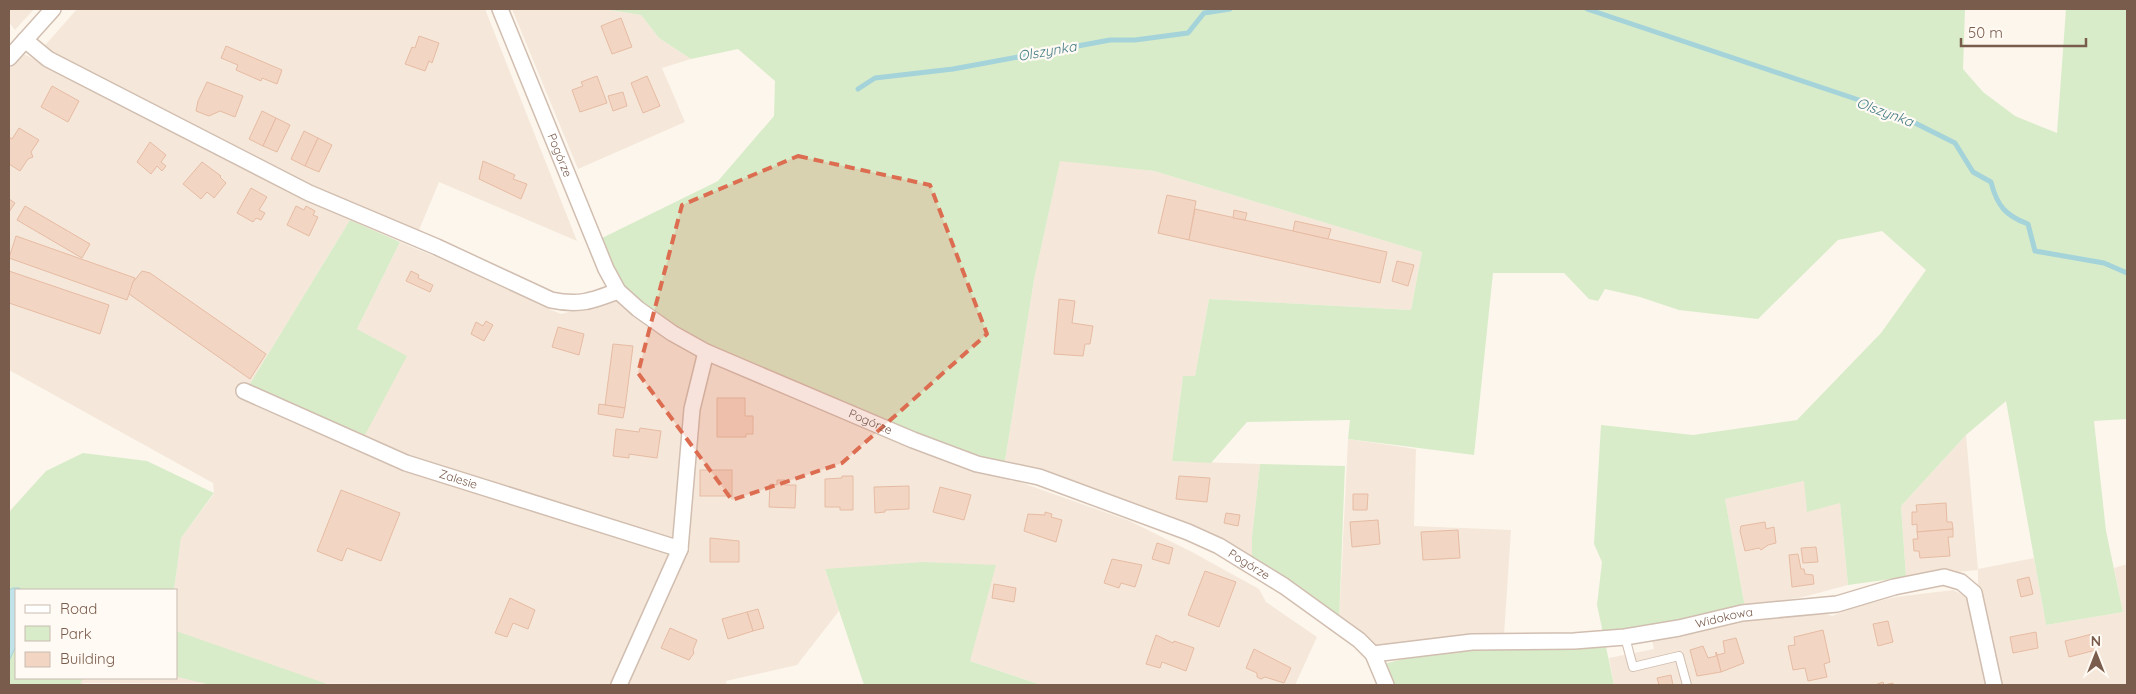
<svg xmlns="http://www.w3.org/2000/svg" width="2136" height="694" font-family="Quicksand,sans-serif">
	<rect width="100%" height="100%" fill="#fdf6ec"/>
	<g fill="#f5e8da">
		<path d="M9,9h25l-19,21 -6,-8z"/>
		<path d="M77,9h408l92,232 -138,-59 -22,53 -82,-35 -295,-149z"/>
		<path d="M512,9h92l37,6 18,23 32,21 -29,9 23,54 -107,47z"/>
		<path d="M22,53l276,144 52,23 -102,167 159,-30 -50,-28 43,-87 117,49 18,12 26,11 42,-11 26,-11 35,28 60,34 202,83 87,45 1,-2 116,41 62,31 67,37 7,13 51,35 -22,48h-254l-71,-24 -145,-92 14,42 -42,54 -71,16 1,4 -648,-2 5,-5h92v-88h-2l7,-52 33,-44 -1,-11 -204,-113v-301z"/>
		<path d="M1060,160l94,11 268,81 -11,58 -202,-11 -14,77h-12l-11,85 88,3 -8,73v23l-40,-23 -101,-43 -106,-33 29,-181z"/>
		<path d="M1966,435l12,134 56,-11 12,67 77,-13 -9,-44 13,-4v121h-127l-22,-101v-14l-72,7 -5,-71z"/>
		<path d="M1348,439l68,10 -2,77 97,4 -7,105 -124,14 -41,-27z"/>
		<path d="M1804,481l36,22 8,82 -45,12 -58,10 -20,-108z"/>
		<path d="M1953,590l16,8 18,87h-373l-5,-27 45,-9 -2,-9 91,-22 77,-7 12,5 20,-8 43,-11z"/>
	</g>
	<g fill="#d8ecc9">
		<path d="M604,9h1361l-2,60 20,23 32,24 42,17 9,-124h61v410l-33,2 12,110 17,81 -77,13 -40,-224 -40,34 -65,71 5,71 -58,8 -8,-82 -33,9 -3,-31 -79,18 20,108 -103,22 -39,4 -6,-28 5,-43 -8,-18 7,-119 92,10 104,-15 84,-87 45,-63 -44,-39 -44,9 -80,79 -79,-9 -39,-13 -35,-8 -7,12 -9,-2 -25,-26h-71l-19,182 -126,-16 2,-19 -103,2 -36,41 -39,-2 11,-85h12l14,-77 202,11 11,-58 -268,-81 -94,-10 -26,119 -29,181 -26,-3 -255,-104 -60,-34 -35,-28 -14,-18 -17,-34 120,-59 56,-65 1,-35 -37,-32 -47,10 -32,-21 -18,-23z"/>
		<path d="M350,220l50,22 -43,87 50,27 -42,79 -117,-48z"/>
		<path d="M83,453l64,8 67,32 -33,45 -7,52h-158v88h68l-4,5 8,2h-79v-173l37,-41z"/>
		<path d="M1260,464l85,2 -6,156 -87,-62v-23z"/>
		<path d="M923,562l73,3 -26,96 71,24h-177l-39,-116z"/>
		<path d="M176,631l154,54h-119l-33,-8 -2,-2z"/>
		<path d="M1605,642l9,43h-222l-8,-21c72,-20 147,-19 221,-22z"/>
	</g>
	<path fill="#bfe3e8" stroke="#a5d3da" d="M13,588h6l3,2h-6v56l-7,15v-71z"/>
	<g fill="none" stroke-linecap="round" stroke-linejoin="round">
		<g stroke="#a5d3da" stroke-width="5">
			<path d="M1587,9l278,93 44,18 46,23 18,29 18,10c6,24 15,34 37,42l7,27 69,12 23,10"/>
			<path d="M858,89l17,-11 78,-9 157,-29h25l53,-7 16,-20 26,-4"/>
		</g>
	</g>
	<g fill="#f3d5c3" stroke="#e6bba3">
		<path d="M621,18l11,29 -20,7 -11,-28z"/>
		<path d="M419,36l20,7 -7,20 -3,-2 -4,10 -20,-7 7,-17 3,1z"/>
		<path d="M226,46l56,24 -5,14 -15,-6 -1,3 -25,-11 2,-5 -17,-7z"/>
		<path d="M597,76l10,27 -27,9 -8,-22 11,-4 -2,-4z"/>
		<path d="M647,76l13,30 -17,7 -12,-30z"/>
		<path d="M207,82l36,14 -8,21 -15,-6 -11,5 -13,-5 2,-10z"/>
		<path d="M52,86l27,15 -11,21 -27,-15z"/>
		<path d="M623,92l4,14 -14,5 -5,-15z"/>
		<path d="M262,111l14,7 -13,28 -14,-7z"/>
		<path d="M276,118l14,7 -13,27 -14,-6z"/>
		<path d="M19,128l20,12 -8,12 2,5 -5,2 -8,12 -11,-7v-27l3,2z"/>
		<path d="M304,131l14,7 -13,28 -14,-7z"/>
		<path d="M318,138l14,7 -13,27 -14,-6z"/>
		<path d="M150,142l16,13 -5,7 5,4 -4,5 -5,-5 -6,8 -14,-12z"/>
		<path d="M483,161l32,14 -2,4 14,5 -6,15 -42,-20z"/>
		<path d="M202,162l19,14 -1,1 6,6 -12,15 -7,-6 -6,7 -18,-15z"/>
		<path d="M251,188l16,9 -8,13 6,3 -4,7 -5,-2 -3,4 -16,-9z"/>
		<path d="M1167,195l29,6 -7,39 -31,-7z"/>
		<path d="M9,199l6,4 -6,9z"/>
		<path d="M25,206l65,38 -8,14 -65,-38z"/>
		<path d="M296,206l8,4 2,-4 9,5 -2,4 5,2 -9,19 -22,-11z"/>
		<path d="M1195,209l192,43 -7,31 -191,-43z"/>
		<path d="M1234,210l13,3 -2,7 -12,-2z"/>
		<path d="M1295,221l36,8 -3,10 -35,-8z"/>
		<path d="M16,236l119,42 -8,22 -118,-42z"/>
		<path d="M1397,261l17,4 -6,21 -16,-5z"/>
		<path d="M9,271l100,34 -9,29 -91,-31z"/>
		<path d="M142,271l8,2 116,81 -16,25 -121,-85 4,-12z"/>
		<path d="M411,271l8,4 -1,3 15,7 -3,7 -24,-11z"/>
		<path d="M1059,299l16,2 -3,22 21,3 -3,18h-5l-2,12 -29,-2z"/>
		<path d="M486,321l7,4 -9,16 -13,-7 5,-12 7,4z"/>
		<path d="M558,327l26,7 -5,21 -27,-8z"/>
		<path d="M613,344l20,2 -8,62 -20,-3z"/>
		<path d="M717,398h28v18h8v18h-7v3h-29z"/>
		<path d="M599,404l26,4 -2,10 -25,-4z"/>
		<path d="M640,428l21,3 -4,27 -28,-4v4l-16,-2 3,-27 23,3z"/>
		<rect x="700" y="470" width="32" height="26"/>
		<path d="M842,476h11v34h-13v-3h-15v-28l17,-1z"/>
		<path d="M1179,476l31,2 -3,24 -31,-3z"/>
		<path d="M777,480h8v5h11l-1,23 -26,-1 1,-23 7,1z"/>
		<path d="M909,486v23l-24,1v2l-10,1 -1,-26z"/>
		<path d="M940,487l31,8 -7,25 -31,-8z"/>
		<path d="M341,490l59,23 -19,48 -34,-13 -5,13 -25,-10z"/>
		<path d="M1353,494h15l-1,16h-14z"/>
		<path d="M1946,503l1,19h5l1,7 -36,3v-8l-5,1v-13h5l-1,-7z"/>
		<path d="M1045,512l7,2 -1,3 11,3 -6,22 -32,-11 4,-17 17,1z"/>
		<path d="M1226,513l14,2 -2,11 -14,-3z"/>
		<path d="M1378,520l2,24 -28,3 -2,-25z"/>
		<path d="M1765,522l1,7 8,-2 2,16 -8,2 -7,5 -2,-2 -14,3 -5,-20 1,-5z"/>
		<path d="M1953,529v8h-5l2,19 -30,2 -1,-7h-5l-1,-12h5l-1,-7z"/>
		<path d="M1458,530l2,28 -37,2 -2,-28z"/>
		<path d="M710,538l29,3v21h-29z"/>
		<path d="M1157,543l16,5 -4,16 -17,-5z"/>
		<path d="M1816,547l2,15 -15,1 -2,-15z"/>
		<path d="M1798,554l3,15h3l1,5 8,1 1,9 -22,3 -3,-32z"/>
		<path d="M1112,559l30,6 -7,22 -14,-4 -2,5 -15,-5z"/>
		<path d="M1205,571l31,11 -17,45 -31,-12z"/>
		<path d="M2029,577l4,17 -12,3 -4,-17z"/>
		<path d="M994,584l22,4 -2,14 -22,-4z"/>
		<path d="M510,598l25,12 -7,19 -15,-6 -6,14 -12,-4z"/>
		<path d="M758,609l6,19 -11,3 -6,-19z"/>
		<path d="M747,612l6,19 -25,8 -6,-20z"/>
		<path d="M1888,621l5,21 -15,4 -5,-22z"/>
		<path d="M670,628l27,12 -4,10 1,3 -5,7 -28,-12z"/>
		<path d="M1823,630l7,32 -6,2 3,13 -19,4 -3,-13 -12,2 -5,-24 7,-1 -1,-8z"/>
		<path d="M2036,632l2,16 -25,5 -3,-16z"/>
		<path d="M2092,634l4,16 -27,7 -4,-16z"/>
		<path d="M1156,635l17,8 1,-2 20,7 -8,23 -24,-9 -2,6 -14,-4z"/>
		<path d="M1736,638l8,25 -23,9 -5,-20 1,3 8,-2 -2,-12z"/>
		<path d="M1703,646l5,12 8,-2v-4l5,20 -24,4 -7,-26z"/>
		<path d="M1254,649l37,19 -7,15 -19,-6 -4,2 -4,-2v-4l-11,-5z"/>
		<path d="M1671,675l2,10h-14l-2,-7z"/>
		<path d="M1883,682l1,3 9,-2v2h-18z"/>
	</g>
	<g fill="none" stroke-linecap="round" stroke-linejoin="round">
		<defs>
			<path id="lane" d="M1625,637l8,30 46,-11 8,29"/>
			<g id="street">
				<path id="s1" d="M500,9l106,260 12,22 20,18 34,24 34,19 207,88 64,24 62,13 149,55 31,14 65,40 75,54 14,14 13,31"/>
				<path d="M25,40l23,19 261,134 128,54 114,53c28,6 41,1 67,-9"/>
				<path d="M9,58l44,-49"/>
				<path id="s2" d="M244,391l162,72 274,86"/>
				<path id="s3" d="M1373,654l99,-12 102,-1 51,-4 54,-9 63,-15 95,-9 57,-17 50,-10 17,5 13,11 20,92"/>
				<path d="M619,685l61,-136 12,-140 14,-57"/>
			</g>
		</defs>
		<use href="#lane" stroke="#d1beb0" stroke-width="10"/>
		<use href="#street" stroke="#d1beb0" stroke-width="18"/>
		<use href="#lane" stroke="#fff" stroke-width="8"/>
		<use href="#street" stroke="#fff" stroke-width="15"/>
	</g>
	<path fill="#dc6d51" fill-opacity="0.2" stroke="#dc6d51" stroke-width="4" stroke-dasharray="10 6" stroke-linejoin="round" d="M798,156l132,29 57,149 -145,129 -110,37 -94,-127 44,-168z"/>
	<g text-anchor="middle" stroke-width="4.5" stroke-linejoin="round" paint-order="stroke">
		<g font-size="12" fill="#7a5c4d" stroke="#fffaf3">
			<text dy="4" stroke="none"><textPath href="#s1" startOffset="158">Pogórze</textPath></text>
			<text dy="4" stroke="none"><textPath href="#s1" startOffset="592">Pogórze</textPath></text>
			<text dy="4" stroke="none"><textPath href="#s2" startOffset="232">Zalesie</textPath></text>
			<text dy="4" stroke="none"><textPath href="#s1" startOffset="998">Pogórze</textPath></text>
			<text dy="4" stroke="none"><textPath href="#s3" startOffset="354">Widokowa</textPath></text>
		</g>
		<g font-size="14" font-style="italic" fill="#437c86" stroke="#fffaf3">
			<text transform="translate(1047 51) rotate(-10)" y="5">Olszynka</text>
			<text transform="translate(1885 112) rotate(20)" y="5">Olszynka</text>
		</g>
	</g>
	<rect width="2136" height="694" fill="none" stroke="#7a5c4d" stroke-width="20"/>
	<rect x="15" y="589" width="162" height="90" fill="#fffaf3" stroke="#cabbb1"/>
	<rect x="25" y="605" width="25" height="8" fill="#ffffff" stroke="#cabbb1"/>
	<text x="60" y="614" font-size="15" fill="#7a5c4d">Road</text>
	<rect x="25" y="626" width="25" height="15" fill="#d8ecc9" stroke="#cabbb1"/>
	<text x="60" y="639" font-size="15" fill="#7a5c4d">Park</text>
	<rect x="25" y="652" width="25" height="15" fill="#f3d5c3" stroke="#cabbb1"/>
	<text x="60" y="664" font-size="15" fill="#7a5c4d">Building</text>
	<g transform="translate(2096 654)" stroke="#fffaf3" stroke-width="4" paint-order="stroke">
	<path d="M0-4L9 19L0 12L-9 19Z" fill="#7a5c4d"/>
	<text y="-8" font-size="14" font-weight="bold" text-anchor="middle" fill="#7a5c4d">N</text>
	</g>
	<path d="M1961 38v8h125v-8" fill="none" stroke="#7a5c4d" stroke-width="2.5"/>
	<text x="1968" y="38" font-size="15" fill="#7a5c4d" stroke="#fffaf3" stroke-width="4" paint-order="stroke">50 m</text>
</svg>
